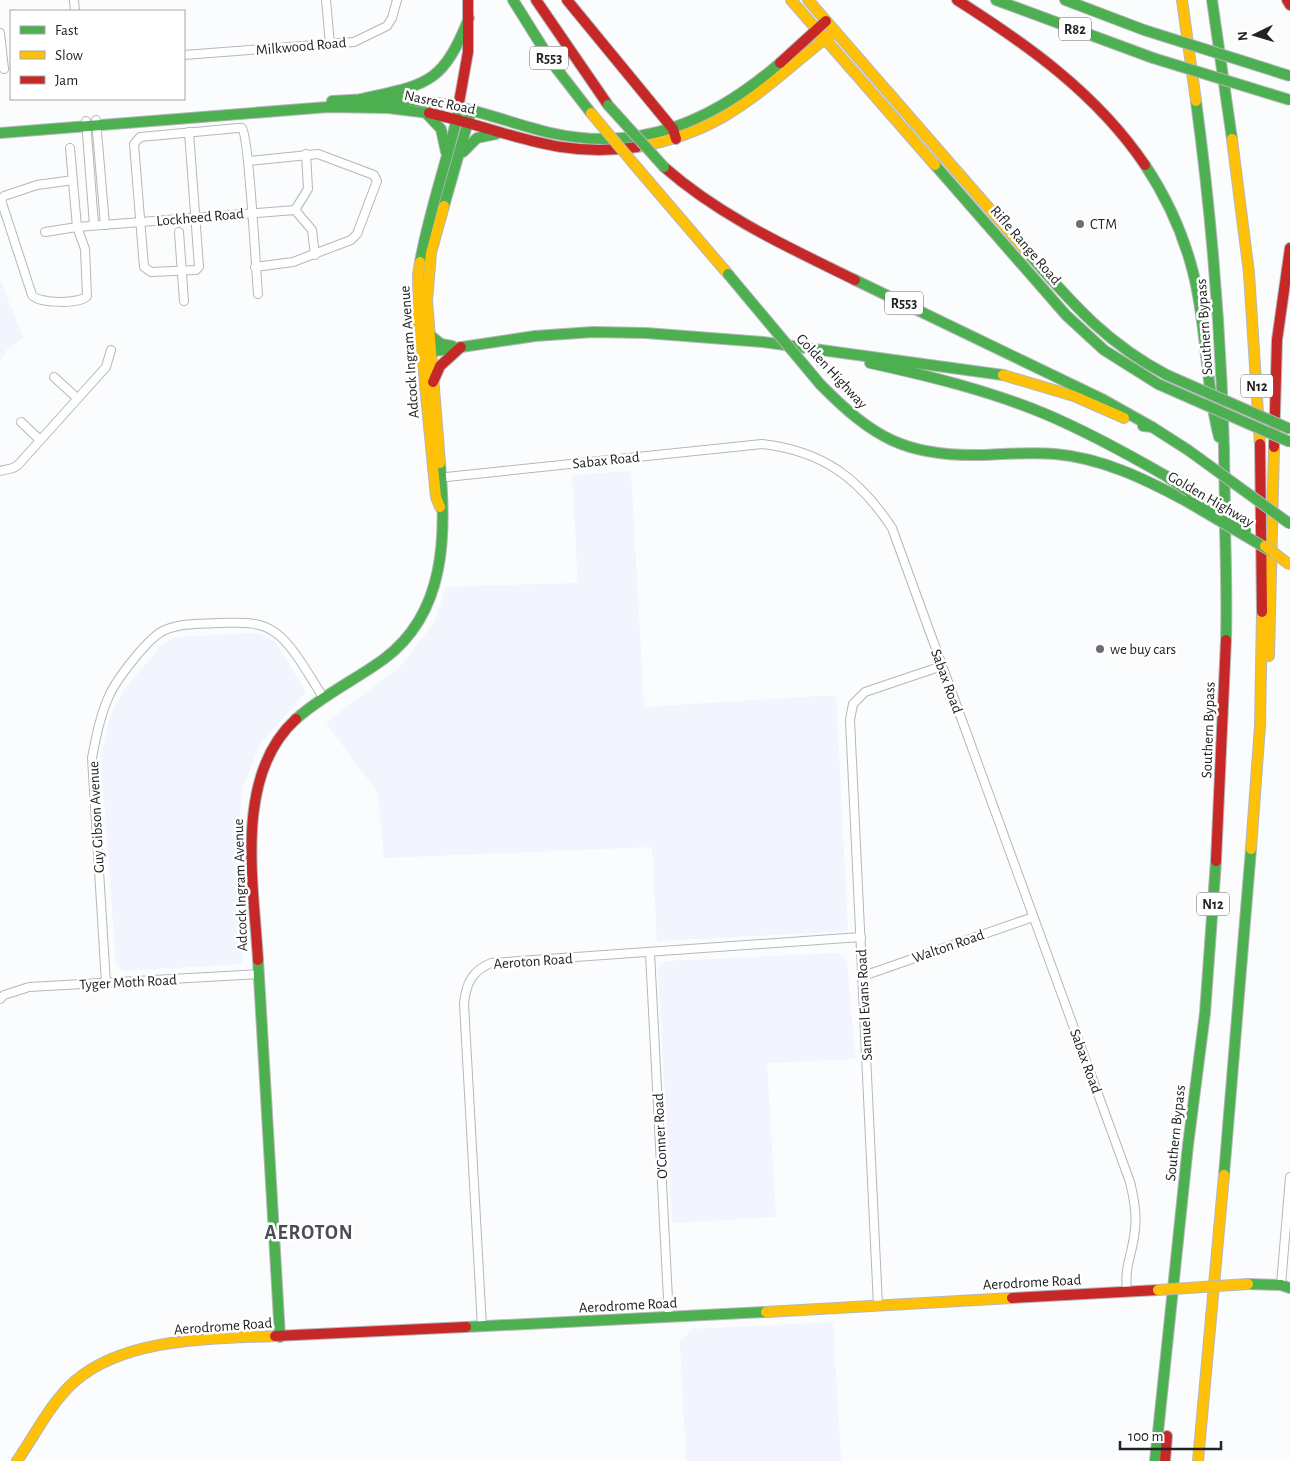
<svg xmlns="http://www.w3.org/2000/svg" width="1290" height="1461" font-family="'Alegreya Sans',sans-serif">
	<rect width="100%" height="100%" fill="#fbfcfd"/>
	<g fill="#f2f4fe">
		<path d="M0,279l23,59 -15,10 -8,13z"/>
		<path d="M631,471l13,236 192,-12 12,236 -191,10 -5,-94 -268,11 -6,-65 -52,-70 76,-58 33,-44 11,-34 132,-4 -6,-108z"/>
		<path d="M257,633l17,7 32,52 -45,51 -19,46 -3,44 6,105 -3,26 -119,7 -7,-7 -15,-207 9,-41 15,-28 38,-44 13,-7z"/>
		<path d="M839,953l8,7 8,99 -88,4 9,154 -104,6 -14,-254 7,-8z"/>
		<path d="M833,1322l8,139h-155l-6,-119 12,-13z"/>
	</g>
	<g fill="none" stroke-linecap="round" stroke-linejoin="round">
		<defs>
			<g id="street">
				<path d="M74,0l1,11"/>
				<path d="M326,0l4,44"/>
				<path d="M0,33l4,36"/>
				<path d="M184,55l170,-13 33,-16 5,-8 5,-18"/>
				<path d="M96,120l9,105"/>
				<path d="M86,121l8,104"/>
				<path d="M189,132l10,135 -3,3 -45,2 -7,-5 -10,-123 6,-7 98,-9h4c7,9 14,143 16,166"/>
				<path d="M70,148l7,79 8,22 2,47c-7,8 -48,8 -55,-1l-31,-95 3,-4 33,-11 36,-5"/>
				<path d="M248,161l70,-7 56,21 3,6 -20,53 -6,6 -58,22 -38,5"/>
				<path d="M295,210l13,-21 -2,-35"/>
				<path d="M295,210l17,20 3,25"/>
				<path d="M45,232l32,-5 218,-17"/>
				<path d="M179,232l5,69"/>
				<path d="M54,377l23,21"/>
				<path d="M21,422l19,18"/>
				<path d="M0,471l13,-3 5,-3 88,-98 5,-17"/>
				<path d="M437,478l325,-34c61,7 97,34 130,84l238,654c4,16 7,31 5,47 -2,25 -11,35 -8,63"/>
				<path d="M650,953l19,365"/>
				<path d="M863,976l170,-59"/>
				<path d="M106,983l-14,-225c4,-21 8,-42 17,-62 7,-16 40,-60 56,-66 16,-7 36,-6 53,-7 20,0 41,-3 58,10 18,13 35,46 47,64"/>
				<path d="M0,999l4,-4 25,-8 230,-13"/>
				<path d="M1281,1285l9,-108"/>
				<path d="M878,1306l-28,-586 3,-16 12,-12 77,-26"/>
				<path d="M482,1327l-18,-323c2,-21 8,-33 27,-41l370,-26"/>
			</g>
			<g id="fast">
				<path d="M513,0l40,64 38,49"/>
				<path d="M996,0l157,58"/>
				<path d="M1065,0l79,30"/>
				<path d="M1212,0l20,139"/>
				<path d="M361,99c67,-15 81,-14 108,-81"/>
				<path d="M332,101c39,-3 78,-3 117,4 35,7 68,20 102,28 90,20 162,-12 229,-70"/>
				<path d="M1196,101c19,142 29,283 29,426 1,37 2,75 1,113"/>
				<path d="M426,113l15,16 5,23"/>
				<path d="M0,133l328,-26 60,1 41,5"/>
				<path d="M463,152l14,-14 19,-4"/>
				<path d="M935,165l131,150 38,35 54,34"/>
				<path d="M1145,165c22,33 38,68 48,107 14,54 12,111 26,165"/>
				<path d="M444,206l27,-95"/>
				<path d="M1028,253c44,50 78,90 139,122"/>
				<path d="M420,262c9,-50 26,-98 38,-148"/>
				<path d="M855,280l249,120 48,27"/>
				<path d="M429,334l12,10 11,2"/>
				<path d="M422,353l113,-17 58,-4 53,1 117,9 240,33"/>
				<path d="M870,363c59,13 117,27 173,50 43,18 83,40 123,63"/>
				<path d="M820,384c53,54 86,73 163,71 24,-1 48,-3 72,-1 47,4 90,25 131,47"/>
				<path d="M1143,426l9,1 36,23"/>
				<path d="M296,719c27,-24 59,-39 88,-60 63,-47 62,-125 56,-196"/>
				<path d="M258,960l22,377"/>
				<path d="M1224,1175l27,-326"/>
				<path d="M1248,1284l33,1 9,3"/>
				<path d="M466,1327l300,-15"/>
				<path d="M1155,1461l33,-316 17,-132 11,-152"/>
			</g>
			<g id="slow">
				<path d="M791,0l144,165"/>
				<path d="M808,0l220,253"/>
				<path d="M1182,0l14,101"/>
				<path d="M1232,139l17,134 11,171"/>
				<path d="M637,147c93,-16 128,-62 198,-116"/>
				<path d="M633,163l95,111"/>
				<path d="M420,262l-2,13 1,49 17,173 4,10"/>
				<path d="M1003,375l71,21 50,22"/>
				<path d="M440,463l-13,-162 4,-48 13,-47"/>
				<path d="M1269,656l5,-209"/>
				<path d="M1251,849l9,-123 2,-114"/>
				<path d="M766,1312l246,-14"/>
				<path d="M17,1461c18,-26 34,-59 58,-80 51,-44 136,-42 200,-45"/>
				<path d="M1198,1461l26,-286"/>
			</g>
			<g id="jam">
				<path d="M536,0l72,105"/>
				<path d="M567,0l106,129 3,10"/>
				<path d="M957,0c71,45 140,94 188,165"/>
				<path d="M1287,0l3,5"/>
				<path d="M780,63l46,-42"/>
				<path d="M458,108l10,-56v-52"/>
				<path d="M429,113c74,16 129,47 208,34"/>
				<path d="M664,167c57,50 124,80 191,113"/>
				<path d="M433,382l7,-16 21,-19"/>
				<path d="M1260,444l2,168"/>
				<path d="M1274,447l3,-107 13,-92"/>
				<path d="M1216,861l10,-221"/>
				<path d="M258,960c-4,-75 -25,-184 38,-241"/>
				<path d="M1012,1298l146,-8"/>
				<path d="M275,1336l191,-9"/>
				<path d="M1165,1461l2,-25"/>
			</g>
		</defs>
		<use href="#street" stroke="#b6b7b9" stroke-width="10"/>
		<use href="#fast" stroke="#b6b7b9" stroke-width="12"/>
		<use href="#slow" stroke="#b6b7b9" stroke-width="12"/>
		<use href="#jam" stroke="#b6b7b9" stroke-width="12"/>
		<use href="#street" stroke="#feffff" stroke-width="8"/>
		<use href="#fast" stroke="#4caf50" stroke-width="10"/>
		<use href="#slow" stroke="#ffc107" stroke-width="10"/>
		<use href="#jam" stroke="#c62828" stroke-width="10"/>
		<defs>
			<g id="fast-bridge">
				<path d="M1144,30l146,46"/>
				<path d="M1153,58l137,42"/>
				<path d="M608,105l56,62"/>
				<path d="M728,274l92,110"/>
				<path d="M1167,375l123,54"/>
				<path d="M1158,384l132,58"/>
				<path d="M1188,450l102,74"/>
				<path d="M1166,476l80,54"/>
				<path d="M1186,501l85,50"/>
			</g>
			<g id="slow-bridge">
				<path d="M591,113l42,50"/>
				<path d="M1265,546l25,19"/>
				<path d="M1158,1290l90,-6"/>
			</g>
		</defs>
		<use href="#fast-bridge" stroke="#b6b7b9" stroke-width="12" stroke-linecap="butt"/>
		<use href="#slow-bridge" stroke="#b6b7b9" stroke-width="12" stroke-linecap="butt"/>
		<use href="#fast-bridge" stroke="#4caf50" stroke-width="10"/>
		<use href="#slow-bridge" stroke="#ffc107" stroke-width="10"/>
	</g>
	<g fill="#6d6e71" stroke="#fff" stroke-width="2">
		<circle cx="1080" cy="224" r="5"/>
		<circle cx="1100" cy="649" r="5"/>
	</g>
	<g text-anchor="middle" stroke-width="5" stroke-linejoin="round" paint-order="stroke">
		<g fill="#fff" stroke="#646466" stroke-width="1">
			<rect x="1059" y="17.5" width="32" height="23" rx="4"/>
			<rect x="530" y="46.5" width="38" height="23" rx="4"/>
			<rect x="885" y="291.5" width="38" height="23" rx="4"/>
			<rect x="1241" y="374.5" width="32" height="23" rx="4"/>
			<rect x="1197" y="892.5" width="32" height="23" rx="4"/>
		</g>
		<g font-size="14" font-weight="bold" fill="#212225">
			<text x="1075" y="34">R82</text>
			<text x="549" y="63">R553</text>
			<text x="904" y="308">R553</text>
			<text x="1257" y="391">N12</text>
			<text x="1213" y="909">N12</text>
		</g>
		<g font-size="15" fill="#212225" stroke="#fff">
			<text transform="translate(301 46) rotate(-5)" y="5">Milkwood Road</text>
			<text transform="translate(440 102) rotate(12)" y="5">Nasrec Road</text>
			<text transform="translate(200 217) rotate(-5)" y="5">Lockheed Road</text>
			<text transform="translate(1026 245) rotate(49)" y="5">Rifle Range Road</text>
			<text transform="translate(1204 327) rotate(-94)" y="5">Southern Bypass</text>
			<text transform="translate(409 352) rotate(-94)" y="5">Adcock Ingram Avenue</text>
			<text transform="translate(832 371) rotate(47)" y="5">Golden Highway</text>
			<text transform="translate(606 460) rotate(-6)" y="5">Sabax Road</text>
			<text transform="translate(1211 499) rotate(30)" y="5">Golden Highway</text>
			<text transform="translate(947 681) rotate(70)" y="5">Sabax Road</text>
			<text transform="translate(1208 730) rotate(-88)" y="5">Southern Bypass</text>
			<text transform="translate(96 817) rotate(-93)" y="5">Guy Gibson Avenue</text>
			<text transform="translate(240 885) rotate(-92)" y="5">Adcock Ingram Avenue</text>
			<text transform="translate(948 946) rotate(-19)" y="5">Walton Road</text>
			<text transform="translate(533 961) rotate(-4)" y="5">Aeroton Road</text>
			<text transform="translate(128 982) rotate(-3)" y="5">Tyger Moth Road</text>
			<text transform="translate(864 1005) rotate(-93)" y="5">Samuel Evans Road</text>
			<text transform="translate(1086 1061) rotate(70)" y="5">Sabax Road</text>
			<text transform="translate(1175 1133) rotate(-84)" y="5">Southern Bypass</text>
			<text transform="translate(660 1136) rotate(-93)" y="5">O'Conner Road</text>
			<text transform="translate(1032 1282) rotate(-3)" y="5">Aerodrome Road</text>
			<text transform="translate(628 1305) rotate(-3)" y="5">Aerodrome Road</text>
			<text transform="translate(223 1326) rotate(-4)" y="5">Aerodrome Road</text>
		</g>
		<g font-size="15" fill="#212225" stroke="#fff" text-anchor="start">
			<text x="1090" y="229">CTM</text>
			<text x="1110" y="654">we buy cars</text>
		</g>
		<g font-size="20" font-weight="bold" letter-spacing="1" fill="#4b4c54" stroke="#fff">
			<text x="309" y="1239">AEROTON</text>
		</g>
	</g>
	<rect x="10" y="10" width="175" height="90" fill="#ffffff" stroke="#a6a7a8"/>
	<rect x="20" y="26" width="25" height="8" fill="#4caf50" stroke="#a6a7a8"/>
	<text x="55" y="35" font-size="15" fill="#212225">Fast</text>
	<rect x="20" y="51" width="25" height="8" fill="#ffc107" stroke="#a6a7a8"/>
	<text x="55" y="60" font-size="15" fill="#212225">Slow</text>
	<rect x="20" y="76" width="25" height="8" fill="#c62828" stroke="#a6a7a8"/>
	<text x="55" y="85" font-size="15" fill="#212225">Jam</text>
	<g transform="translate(1255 35) rotate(265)" stroke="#ffffff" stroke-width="4" paint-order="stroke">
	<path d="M0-4L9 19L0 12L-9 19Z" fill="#212225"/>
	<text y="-8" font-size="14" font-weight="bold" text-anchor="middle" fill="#212225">N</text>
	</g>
	<path d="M1120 1441v8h101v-8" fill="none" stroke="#212225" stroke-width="2.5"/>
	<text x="1128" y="1441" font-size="15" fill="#212225" stroke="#ffffff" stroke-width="4" paint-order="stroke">100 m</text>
</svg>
